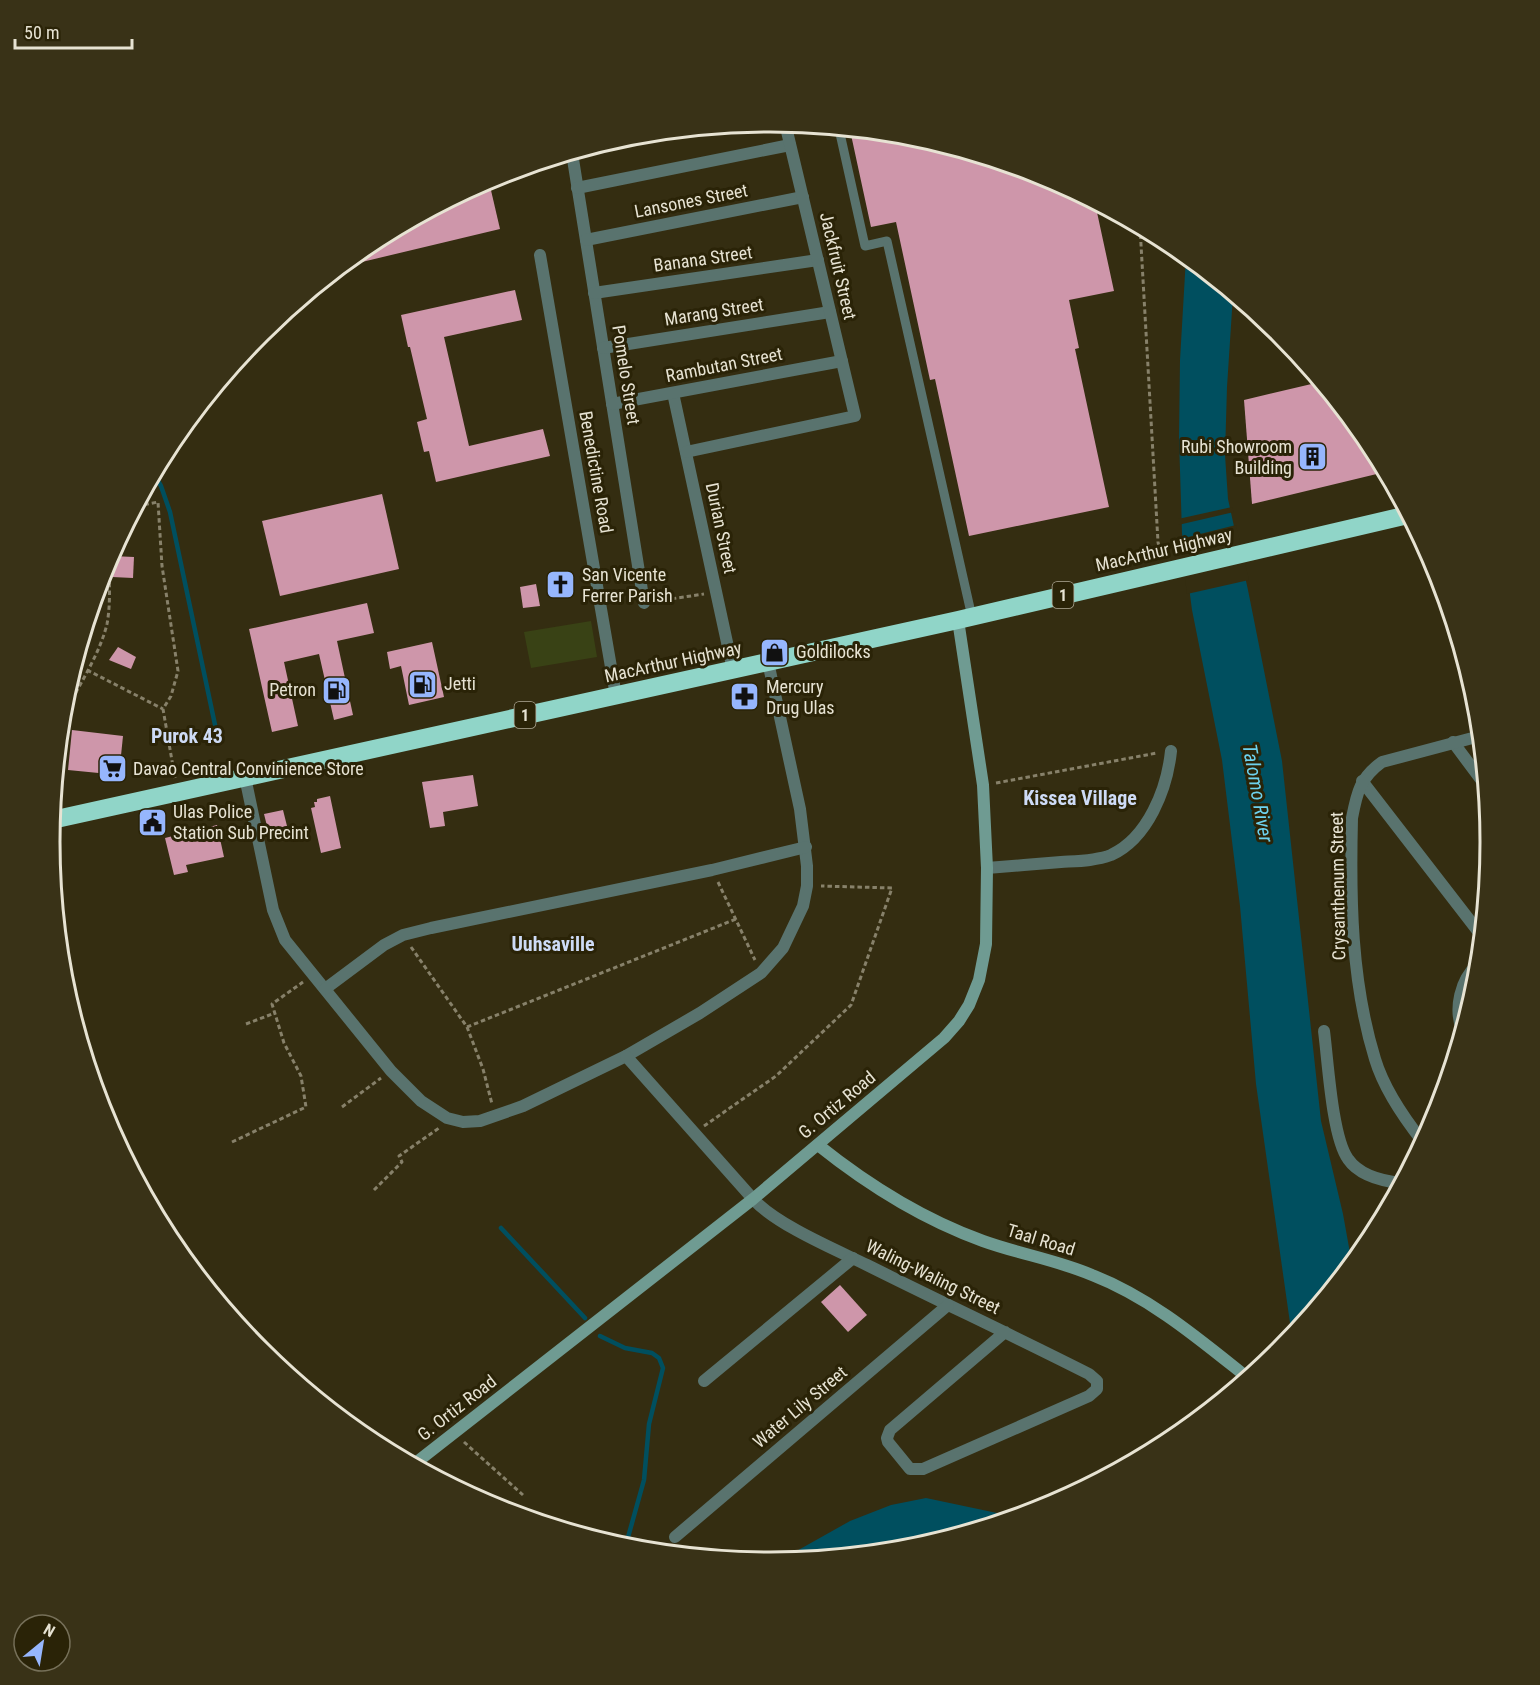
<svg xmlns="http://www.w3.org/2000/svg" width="1540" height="1685" font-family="'Roboto Condensed',sans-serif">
	<rect width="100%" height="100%" fill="#342d11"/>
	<path fill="#394215" d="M591,621l6,36 -66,11 -7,-36z"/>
	<g fill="#004f5f">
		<path d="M1186,257l47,38 -6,92 -2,68 3,44 20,91 34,171 39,360 22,93 9,50 -60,73 -36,-253 -16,-178 -18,-146 -30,-150 -10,-77 -3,-94 1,-79z"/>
		<path d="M926,1498l90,19 -106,32 -133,13 73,-41 41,-16z"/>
	</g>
	<g fill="#342d11">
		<path d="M1232,507l2,5 -56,13v-6z"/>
		<path d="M1236,525l13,55 -62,14 -7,-55z"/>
	</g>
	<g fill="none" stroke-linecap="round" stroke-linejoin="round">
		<g stroke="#004f5f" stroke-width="4.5">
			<path d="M154,474l7,12 9,26 48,227"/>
			<path d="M501,1228l84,90"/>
			<path d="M600,1336l25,12 27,5 7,5 4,10 -14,56 -5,56 -19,68"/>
		</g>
	</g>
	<g fill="#ce96aa">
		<path d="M850,130l61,6 135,41 49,26 19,88 -45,9 10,48 -4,1 34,158 -140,29 -34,-157 -5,1 -34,-158 -25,5z"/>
		<path d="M490,186l10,43 -159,38 29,-24 96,-51z"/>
		<path d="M515,290l7,30 -78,17 25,109 74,-17 7,27 -114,26 -7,-31 -5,1 -7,-30 10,-3 -17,-72h-2l-7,-32z"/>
		<path d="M1320,382l49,60 16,30 -133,32 -8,-104z"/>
		<path d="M382,494l17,75 -119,27 -18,-75z"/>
		<path d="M112,556l22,1 -1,21 -21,-1z"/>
		<path d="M536,584l4,22 -17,2 -3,-21z"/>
		<path d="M367,603l7,30 -37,8 16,74 -19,5 -15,-66 -35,8 14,64 -26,6 -23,-103z"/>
		<path d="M432,642l12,55 -35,8 -8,-39 -11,3 -3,-17z"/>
		<path d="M118,647l18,10 -5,12 -22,-9z"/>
		<path d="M72,730l51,6 -4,39 -51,-5z"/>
		<path d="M473,775l5,31 -35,6 2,14 -15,2 -8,-46z"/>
		<path d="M330,796l11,52 -20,5 -10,-45 4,-1 -1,-5h3v-3z"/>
		<path d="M283,810l4,16 -19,4 -4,-16z"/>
		<path d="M217,825l7,32 -38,8 2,7 -14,3 -9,-37z"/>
		<path d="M840,1285l27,30 -19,17 -27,-30z"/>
	</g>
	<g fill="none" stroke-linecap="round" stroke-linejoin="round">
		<g stroke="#87816a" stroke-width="3" stroke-dasharray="4.5 3" stroke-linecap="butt">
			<path d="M1140,227l18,315 3,15"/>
			<path d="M137,506l21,-4 4,64 16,105 -7,25 -8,13 12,69"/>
			<path d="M98,589h11"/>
			<path d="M657,601l47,-7"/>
			<path d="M87,670l76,39"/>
			<path d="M63,708l4,1c14,-27 33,-56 40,-85 4,-21 2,-44 2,-65"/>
			<path d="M996,783l161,-30"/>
			<path d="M718,882l37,78"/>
			<path d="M411,947l56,80 16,42 9,35"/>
			<path d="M246,1024l29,-11"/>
			<path d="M467,1027l269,-108"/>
			<path d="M342,1107l39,-29"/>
			<path d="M704,1126l72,-50 75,-71 41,-117 -71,-2"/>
			<path d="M232,1142l74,-35 -5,-31 -17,-33 -12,-39 31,-22"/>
			<path d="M374,1190l28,-28 -3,-6 40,-28"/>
			<path d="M464,1442l59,53"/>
		</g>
		<path stroke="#59736e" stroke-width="9" d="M839,129l26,117 22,-5 85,376"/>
		<g stroke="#59736e" stroke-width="12">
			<path d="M572,153l72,450"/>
			<path d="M577,188l213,-43"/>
			<path d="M586,240l217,-43"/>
			<path d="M540,255l76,441"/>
			<path d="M594,293l224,-33"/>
			<path d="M603,348l227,-36"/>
			<path d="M673,393l60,277"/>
			<path d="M612,404l230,-43"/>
			<path d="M686,452l169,-36 -70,-293"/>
			<path d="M1453,742l32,43"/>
			<path d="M245,777l28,133 12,30 106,131 30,30 26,17 16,4 17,-1 43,-15 103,-50 74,-43 61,-40 22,-25 20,-42 4,-20v-20l-7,-57 -32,-147"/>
			<path d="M1362,781l119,154"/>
			<path d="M987,868c25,-2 49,-4 74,-6 16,-1 34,-1 50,-7 37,-17 56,-66 60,-104"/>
			<path d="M325,989l59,-44 19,-10 28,-7 281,-58 94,-23"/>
			<path d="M1462,1030c-8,-22 -2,-50 16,-66"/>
			<path d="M1324,1031c4,30 8,106 24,128 11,16 34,22 53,24"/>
			<path d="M626,1056l127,143c24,26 81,50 114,66 74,37 149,72 222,109l8,7v8l-8,7 -166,73h-13l-22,-27 -1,-4 3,-8 115,-98"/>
			<path d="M1423,1142c-19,-24 -39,-53 -48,-83 -24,-78 -25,-161 -23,-241 5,-26 8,-40 30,-56l98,-26"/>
			<path d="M704,1381l149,-123"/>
			<path d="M675,1537l273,-232"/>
		</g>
		<g stroke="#6f9b92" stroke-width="12">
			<path d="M818,1145c50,40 104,74 165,96 36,13 74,19 109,34 59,23 107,64 156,103"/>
			<path d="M413,1465l340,-266 191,-161 15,-17 10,-16 10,-25 7,-36 1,-76 -4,-83 -25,-165"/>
		</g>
		<path stroke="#90d5c8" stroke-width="18" d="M52,820l906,-200 450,-105"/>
	</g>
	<defs>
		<symbol id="building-square" viewBox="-11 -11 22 22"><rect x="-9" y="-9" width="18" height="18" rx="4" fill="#96b6fd" stroke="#2a2307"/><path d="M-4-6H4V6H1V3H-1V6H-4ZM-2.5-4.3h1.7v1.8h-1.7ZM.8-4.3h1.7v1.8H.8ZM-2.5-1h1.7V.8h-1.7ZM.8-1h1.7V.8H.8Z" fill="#111"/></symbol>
		<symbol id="church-square" viewBox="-11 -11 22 22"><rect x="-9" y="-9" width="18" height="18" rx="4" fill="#96b6fd" stroke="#2a2307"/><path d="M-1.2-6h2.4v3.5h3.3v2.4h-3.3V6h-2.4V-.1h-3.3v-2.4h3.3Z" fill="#111"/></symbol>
		<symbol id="shop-square" viewBox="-11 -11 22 22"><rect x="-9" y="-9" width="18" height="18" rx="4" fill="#96b6fd" stroke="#2a2307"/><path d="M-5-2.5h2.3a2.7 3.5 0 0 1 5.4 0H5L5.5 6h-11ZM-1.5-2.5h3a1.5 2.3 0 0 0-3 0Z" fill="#111"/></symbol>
		<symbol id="fuel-square" viewBox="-11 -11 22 22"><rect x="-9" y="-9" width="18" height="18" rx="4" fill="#96b6fd" stroke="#2a2307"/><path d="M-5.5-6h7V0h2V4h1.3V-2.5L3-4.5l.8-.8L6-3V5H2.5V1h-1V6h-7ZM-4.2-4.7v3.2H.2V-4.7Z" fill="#111"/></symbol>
		<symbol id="pharmacy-square" viewBox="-11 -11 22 22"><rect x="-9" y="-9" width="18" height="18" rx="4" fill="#96b6fd" stroke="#2a2307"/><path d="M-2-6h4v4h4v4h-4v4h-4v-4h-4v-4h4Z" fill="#111"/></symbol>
		<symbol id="supermarket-square" viewBox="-11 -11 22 22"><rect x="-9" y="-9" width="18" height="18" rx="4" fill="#96b6fd" stroke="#2a2307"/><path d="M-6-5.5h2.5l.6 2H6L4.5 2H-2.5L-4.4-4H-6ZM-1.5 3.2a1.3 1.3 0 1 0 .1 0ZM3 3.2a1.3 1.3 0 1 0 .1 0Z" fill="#111"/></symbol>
		<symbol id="civic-square" viewBox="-11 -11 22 22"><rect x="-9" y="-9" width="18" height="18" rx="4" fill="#96b6fd" stroke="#2a2307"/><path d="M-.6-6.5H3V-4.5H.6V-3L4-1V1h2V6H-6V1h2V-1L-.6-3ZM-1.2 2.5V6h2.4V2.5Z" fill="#111"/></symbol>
	</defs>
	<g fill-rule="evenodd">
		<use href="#building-square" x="1296" y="440" width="33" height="33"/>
		<use href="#church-square" x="544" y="568" width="33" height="33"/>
		<use href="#shop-square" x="758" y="636" width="33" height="33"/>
		<use href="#fuel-square" x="406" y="668" width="33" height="33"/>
		<use href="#fuel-square" x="320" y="674" width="33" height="33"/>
		<use href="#pharmacy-square" x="728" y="680" width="33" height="33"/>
		<use href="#supermarket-square" x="96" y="752" width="33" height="33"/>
		<use href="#civic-square" x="136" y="806" width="33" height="33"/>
	</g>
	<g text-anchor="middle" stroke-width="6" stroke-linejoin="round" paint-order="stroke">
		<g fill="#2a2307" stroke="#aea996" stroke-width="1.5">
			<rect x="1052.5" y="582" width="21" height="26" rx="4.5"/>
			<rect x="514.5" y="702" width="21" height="26" rx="4.5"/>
		</g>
		<g font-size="16" font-weight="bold" fill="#e7e3d3">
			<text x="1063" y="601">1</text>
			<text x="525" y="721">1</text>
		</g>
		<g font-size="18" fill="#e7e3d3" stroke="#2a2307">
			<text transform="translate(691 201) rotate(-11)" y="6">Lansones Street</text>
			<text transform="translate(703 259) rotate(-8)" y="6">Banana Street</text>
			<text transform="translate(838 266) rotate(77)" y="6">Jackfruit Street</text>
			<text transform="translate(714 312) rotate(-9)" y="6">Marang Street</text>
			<text transform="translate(724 365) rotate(-11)" y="6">Rambutan Street</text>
			<text transform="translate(626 375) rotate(81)" y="6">Pomelo Street</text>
			<text transform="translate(596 472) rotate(80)" y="6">Benedictine Road</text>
			<text transform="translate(721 528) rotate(78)" y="6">Durian Street</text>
			<text transform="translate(1164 550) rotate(-13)" y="6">MacArthur Highway</text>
			<text transform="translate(673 662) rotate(-12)" y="6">MacArthur Highway</text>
			<text transform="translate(1338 886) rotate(-91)" y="6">Crysanthenum Street</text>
			<text transform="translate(837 1105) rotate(-40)" y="6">G. Ortiz Road</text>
			<text transform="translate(1041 1240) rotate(17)" y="6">Taal Road</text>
			<text transform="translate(933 1277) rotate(26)" y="6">Waling-Waling Street</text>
			<text transform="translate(800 1407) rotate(-40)" y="6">Water Lily Street</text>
			<text transform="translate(457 1408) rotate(-38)" y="6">G. Ortiz Road</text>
		</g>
		<g font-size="18" fill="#e7e3d3" stroke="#2a2307" text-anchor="start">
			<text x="1292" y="453" text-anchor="end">Rubi Showroom<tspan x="1292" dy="21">Building</tspan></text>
			<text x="582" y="581">San Vicente<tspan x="582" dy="21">Ferrer Parish</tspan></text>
			<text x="796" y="658">Goldilocks</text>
			<text x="444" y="690">Jetti</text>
			<text x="766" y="693">Mercury<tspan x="766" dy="21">Drug Ulas</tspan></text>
			<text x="316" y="696" text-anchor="end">Petron</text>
			<text x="133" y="775">Davao Central Convinience Store</text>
			<text x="173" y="818">Ulas Police<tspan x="173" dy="21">Station Sub Precint</tspan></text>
		</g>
		<g font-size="20" font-weight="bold" fill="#cedbf6" stroke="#2a2307">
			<text x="187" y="743">Purok 43</text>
			<text x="1080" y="805">Kissea Village</text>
			<text x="553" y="951">Uuhsaville</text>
		</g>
		<g font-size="20" font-style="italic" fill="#6dd2ee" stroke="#2a2307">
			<text transform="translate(1258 793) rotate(80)" y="7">Talomo River</text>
		</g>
	</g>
	<path d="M0 0H1540V1685H0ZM60 842a710 710 0 1 1 1420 0a710 710 0 1 1-1420 0Z" fill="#393217" fill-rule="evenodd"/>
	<path fill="none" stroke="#e7e3d3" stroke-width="3" d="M60 842a710 710 0 1 1 1420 0a710 710 0 1 1-1420 0Z"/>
	<g transform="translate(42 1643) rotate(30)"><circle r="28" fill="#2a2307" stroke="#767059" stroke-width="1.5"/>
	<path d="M0-4.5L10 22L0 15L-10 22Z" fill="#96b6fd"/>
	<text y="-9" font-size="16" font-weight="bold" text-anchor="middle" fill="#e7e3d3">N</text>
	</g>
	<path d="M15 39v9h117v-9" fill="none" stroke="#e7e3d3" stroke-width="3"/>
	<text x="24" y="39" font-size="18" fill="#e7e3d3" stroke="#2a2307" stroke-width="4.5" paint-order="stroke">50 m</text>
</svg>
